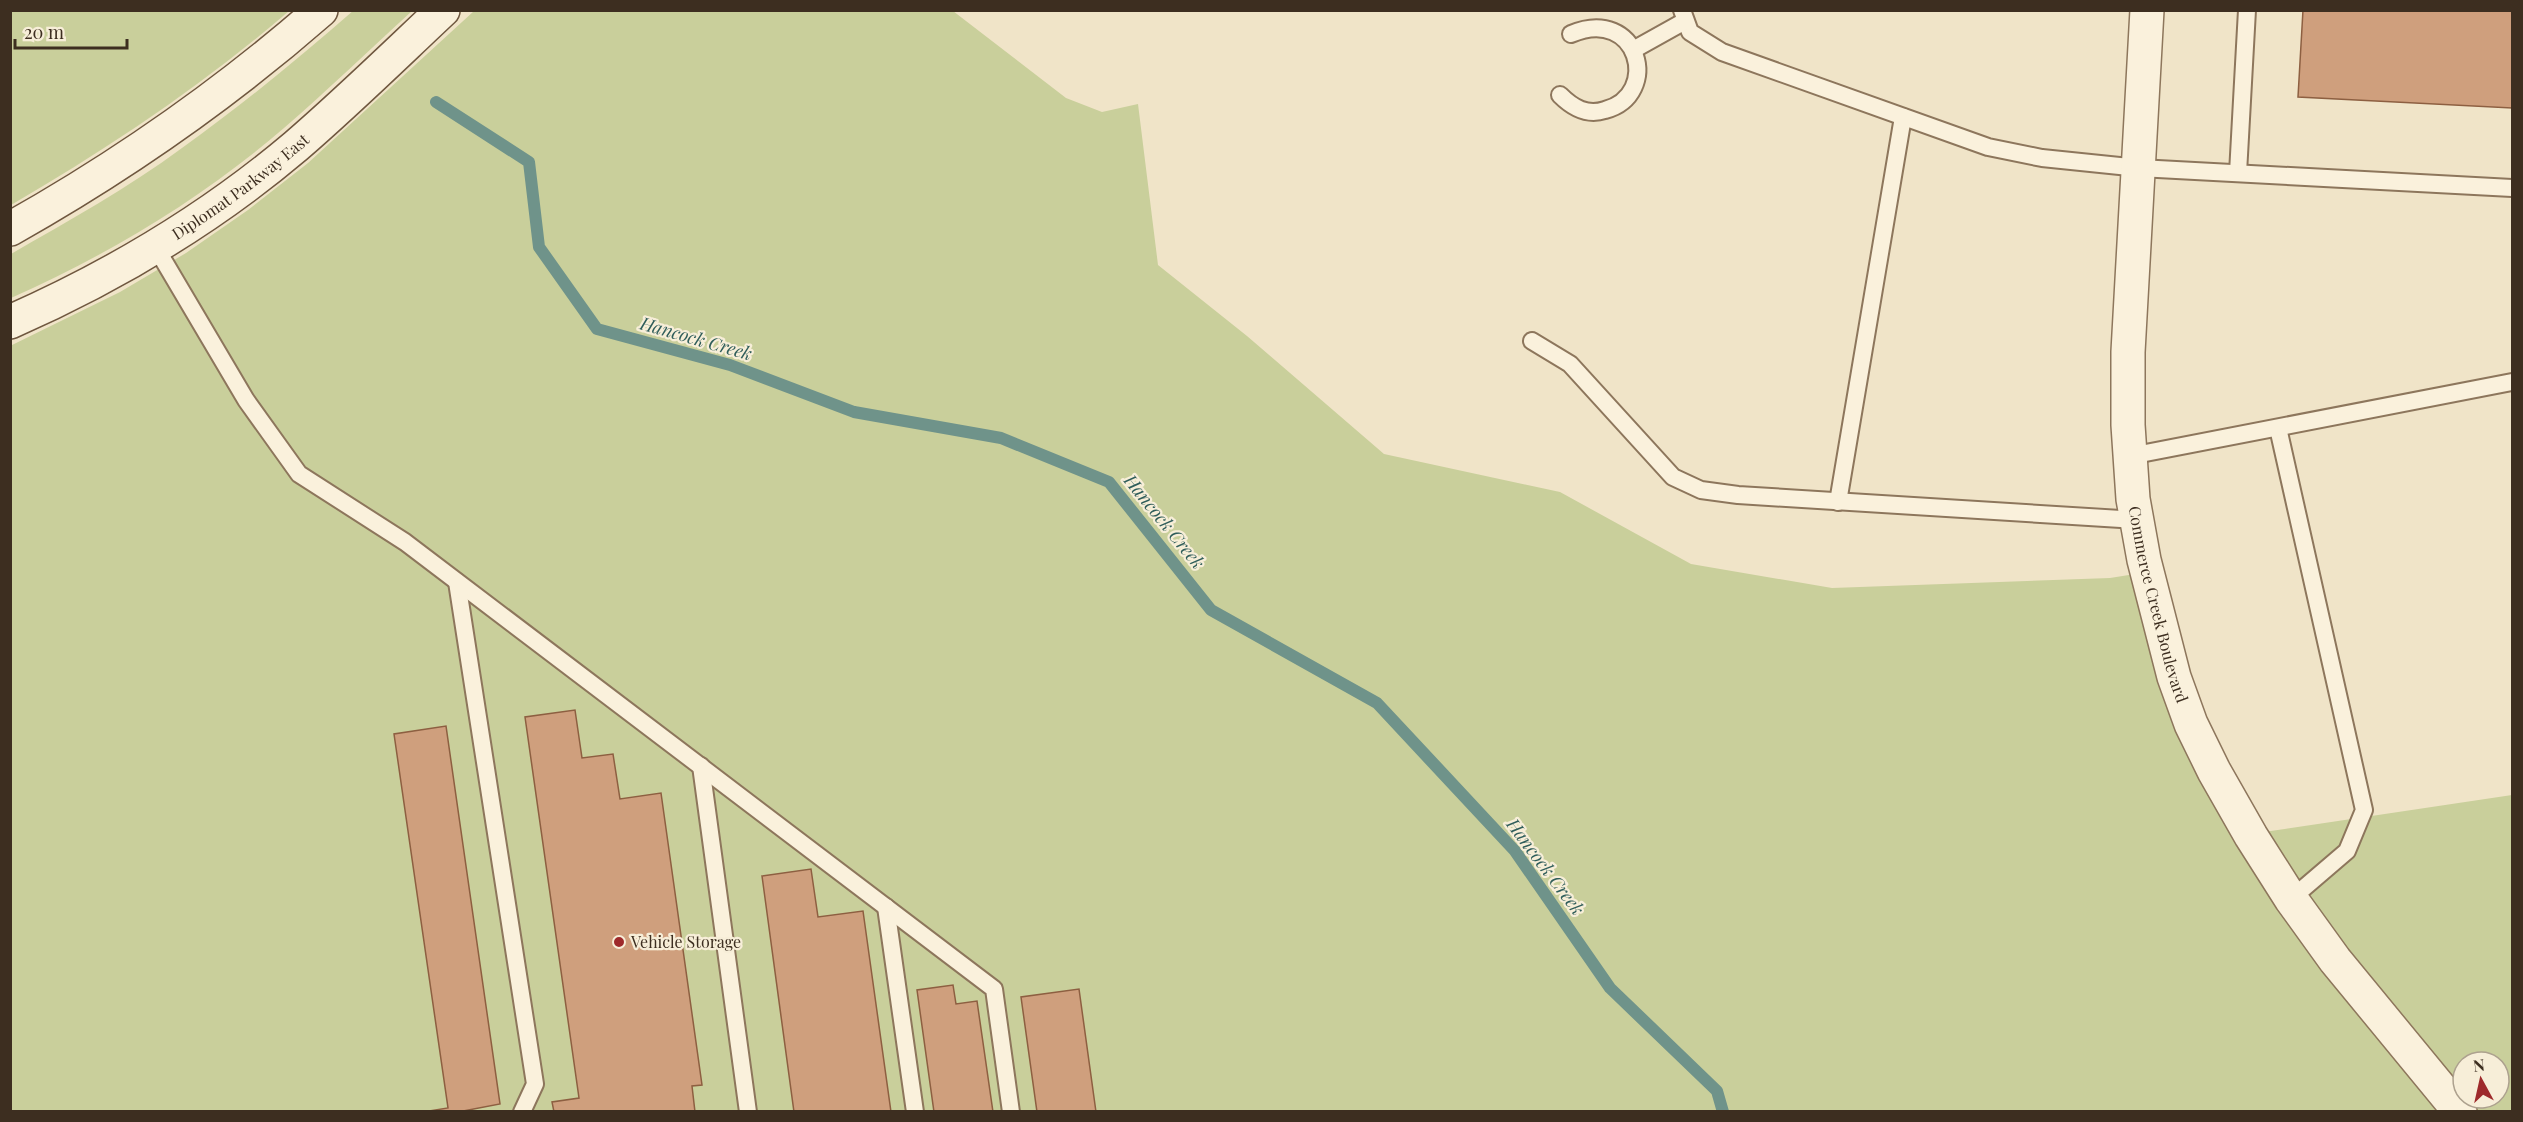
<svg xmlns="http://www.w3.org/2000/svg" width="2523" height="1122" font-family="'Playfair Display',serif">
	<rect width="100%" height="100%" fill="#f0e4c8"/>
	<g fill="#c9cf9b" fill-rule="evenodd">
		<path d="M354,10l58,1c-43,39 -84,79 -128,117 -81,70 -176,127 -273,170v-44c57,-33 117,-66 171,-106 60,-43 116,-89 172,-138z"/>
		<path d="M10,11l1,-1 278,1c-86,74 -180,137 -278,194z"/>
		<path d="M474,11h479l113,87 36,14 36,-8 20,161 89,71 137,118 176,38 131,72 141,24 278,-10 50,-8 21,94 29,71 54,97 248,-37v316h-2501l-1,-765 110,-54 66,-39 62,-43 60,-47zM2463,1062h36v36h-36z"/>
	</g>
	<g fill="none" stroke-linecap="round" stroke-linejoin="round">
		<path stroke="#6f938a" stroke-width="12" d="M436,102l93,60 10,85 58,82 133,36 124,47 147,26 108,44 102,128 166,93 138,148 95,137 107,103 6,21"/>
	</g>
	<g fill="#cf9f7d" stroke="#8d5f41" stroke-width="1.5">
		<path d="M2303,10h209v98l-214,-11z"/>
		<path d="M575,710l7,48 31,-4 7,45 41,-6 41,292 -10,1 3,26h-141l-2,-10 27,-4 -54,-381z"/>
		<path d="M446,726l54,378 -42,8h-35l25,-4 -54,-374z"/>
		<path d="M811,869l7,48 45,-6 28,201h-97l-32,-236z"/>
		<path d="M953,985l3,19 21,-3 16,111h-59l-17,-122z"/>
		<path d="M1079,989l17,123h-59l-16,-115z"/>
	</g>
	<g fill="none" stroke-linecap="round" stroke-linejoin="round">
		<defs>
			<g id="lane">
				<path d="M1682,10l8,22 32,20 266,95 54,11 97,10 373,20"/>
				<path d="M1633,50l52,-29"/>
				<path d="M1560,95c13,13 27,21 45,15 57,-15 34,-105 -34,-76"/>
				<path d="M2238,173l9,-163"/>
				<path d="M155,246l91,154 53,74 106,68 589,447 17,123"/>
				<path d="M1532,341l38,23 103,113 28,13 37,5 399,25"/>
				<path d="M2278,428l86,382 -17,41 -56,48"/>
				<path d="M2130,456l382,-74"/>
				<path d="M1838,502l65,-385"/>
				<path d="M457,582l78,502 -13,28"/>
				<path d="M701,766l47,346"/>
				<path d="M886,907l29,205"/>
			</g>
			<g id="street">
				<path id="s1" d="M2147,10l-19,342v73l5,74 11,61 30,117 17,47 23,47 37,65 40,63 44,61 125,152"/>
			</g>
			<g id="secondary">
				<path d="M10,229c112,-63 214,-134 311,-219"/>
				<path id="s2" d="M10,322c102,-45 201,-104 286,-176 50,-43 98,-90 147,-136"/>
			</g>
		</defs>
		<use href="#lane" stroke="#8d765c" stroke-width="20"/>
		<use href="#street" stroke="#8d765c" stroke-width="36"/>
		<use href="#secondary" stroke="#6f573f" stroke-width="36"/>
		<use href="#lane" stroke="#faf1dc" stroke-width="16"/>
		<use href="#street" stroke="#faf1dc" stroke-width="33"/>
		<use href="#secondary" stroke="#faf1dc" stroke-width="33"/>
	</g>
	<circle fill="#9e2a2b" stroke="#f7eed8" stroke-width="2" cx="619" cy="942" r="6"/>
	<g text-anchor="middle" stroke-width="4.5" stroke-linejoin="round" paint-order="stroke">
		<g font-size="16" fill="#3d2e20" stroke="#f7eed8">
			<text dy="6" stroke="none"><textPath href="#s2" startOffset="268">Diplomat Parkway East</textPath></text>
			<text dy="6" stroke="none"><textPath href="#s1" startOffset="598">Commerce Creek Boulevard</textPath></text>
		</g>
		<g font-size="16" fill="#3d2e20" stroke="#f7eed8" text-anchor="start">
			<text x="631" y="948">Vehicle Storage</text>
		</g>
		<g font-size="18" font-style="italic" fill="#2f5d5a" stroke="#f7eed8">
			<text transform="translate(696 339) rotate(16)" y="6">Hancock Creek</text>
			<text transform="translate(1164 522) rotate(51)" y="6">Hancock Creek</text>
			<text transform="translate(1545 867) rotate(53)" y="6">Hancock Creek</text>
		</g>
	</g>
	<rect width="2523" height="1122" fill="none" stroke="#3d2e20" stroke-width="24"/>
	<g transform="translate(2481 1080) rotate(352)"><circle r="28" fill="#f7eed8" stroke="#ada18e" stroke-width="1.5"/>
	<path d="M0-4.5L10 22L0 15L-10 22Z" fill="#9e2a2b"/>
	<text y="-9" font-size="16" font-weight="bold" text-anchor="middle" fill="#3d2e20">N</text>
	</g>
	<path d="M15 39v9h112v-9" fill="none" stroke="#3d2e20" stroke-width="3"/>
	<text x="24" y="39" font-size="18" fill="#3d2e20" stroke="#f7eed8" stroke-width="4.5" paint-order="stroke">20 m</text>
</svg>
